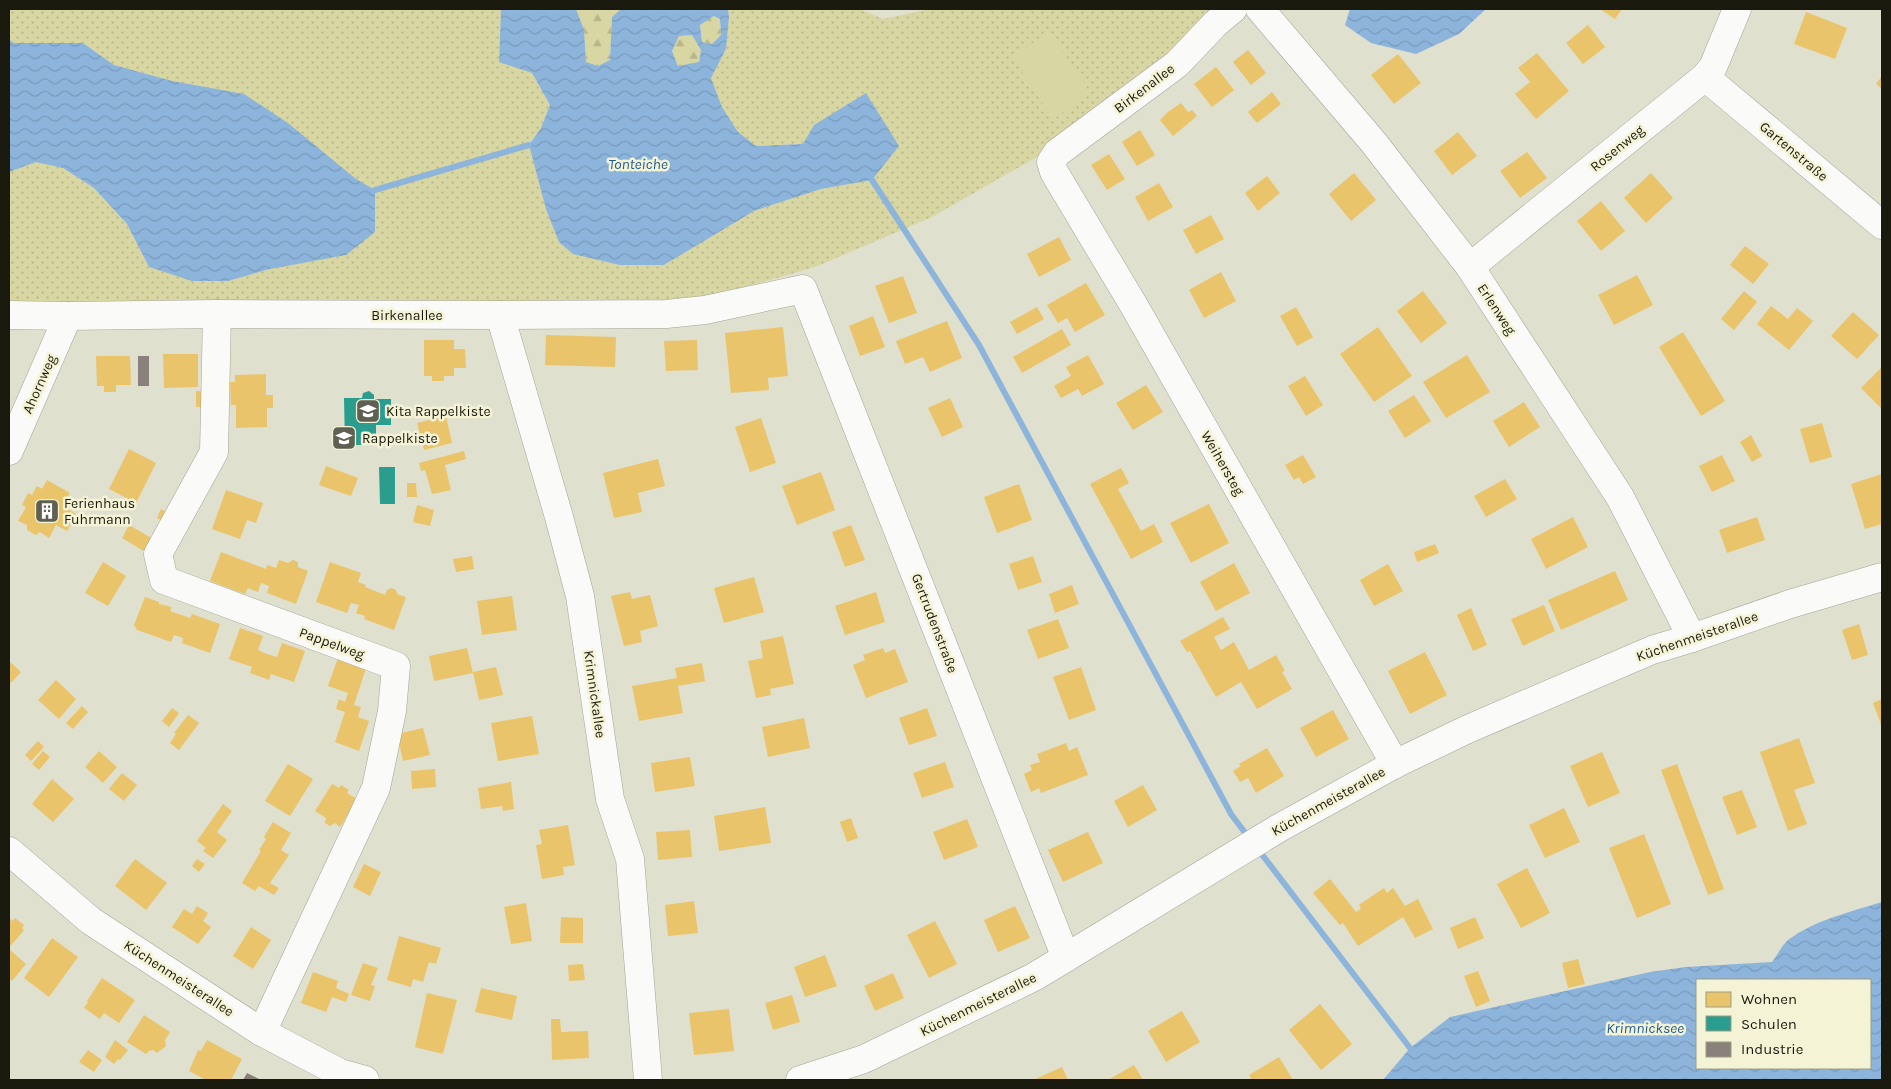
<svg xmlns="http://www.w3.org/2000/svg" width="1891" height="1089" font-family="Karla,sans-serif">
	<defs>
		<pattern id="forest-firs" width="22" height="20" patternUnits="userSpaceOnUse" patternTransform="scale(1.25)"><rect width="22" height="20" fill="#d8d6a2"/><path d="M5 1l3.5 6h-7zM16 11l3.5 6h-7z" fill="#b9b78a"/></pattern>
		<pattern id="park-dots" width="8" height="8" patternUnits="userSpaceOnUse" patternTransform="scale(1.25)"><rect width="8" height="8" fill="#d8d6a2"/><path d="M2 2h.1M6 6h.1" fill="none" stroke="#b9b78a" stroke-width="1.8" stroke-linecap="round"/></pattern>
		<pattern id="water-waves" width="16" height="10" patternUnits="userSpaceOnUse" patternTransform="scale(1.25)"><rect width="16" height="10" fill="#8db5dc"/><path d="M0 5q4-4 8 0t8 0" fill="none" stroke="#799bbc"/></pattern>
	</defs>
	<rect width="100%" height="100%" fill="#e0e0cf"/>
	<g fill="url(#forest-firs)">
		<path d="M575,9h46l-9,8 -2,43 -12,6 -12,-3 -2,-33z"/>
		<path d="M714,16l6,3 1,16 -9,9 -10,-2 -2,-17z"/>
		<path d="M692,35l9,15 -2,13 -21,3 -6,-15 7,-15z"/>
	</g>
	<path fill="url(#park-dots)" d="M9,9h492l-2,52 33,12 18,32 -9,23 -12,17 135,120 90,-54 67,-22 51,-9 -58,-55 -11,19 -47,2 -18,-14 -16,-25 -11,-29 15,-29 3,-32 -1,-8h132l23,10 48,-10h300l-180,140 -119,68 -117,50 -126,36 -680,2v-133l27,-11 27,7 31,20 33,36 22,43 79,14 42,-12 105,-79 -203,-109 -58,-16 -31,-22h-70l-4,-4z"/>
	<path fill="#d8d6a2" d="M1050,32l41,62 -38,25 -41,-62z"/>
	<g fill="url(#water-waves)" fill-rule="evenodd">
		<path d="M501,9h75l8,21 2,32 12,4 12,-6 2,-43 9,-8h107l1,8 -3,32 -15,29 11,29 16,25 18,14 47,-2 11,-19 52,-32 33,53 -27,34 -51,9 -67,22 -90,54h-44l-47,-11 -14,-12 -13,-33 -17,-64 12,-17 9,-23 -18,-32 -33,-11zM714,16l6,3 1,16 -9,9 -10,-2 -2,-17zM692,35l9,15 -2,12 -21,4 -6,-15 7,-15z"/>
		<path d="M1350,9h136l-27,25 -43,20 -45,-11 -26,-18z"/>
		<path d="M9,39l4,4h70l31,22 58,16 72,13 44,29 68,56 19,11v42l-29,23 -76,14 -42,12h-36l-43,-14 -22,-43 -33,-36 -31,-20 -27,-6 -27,10z"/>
		<path d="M1882,902v178h-499l27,-32 40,-31 200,-45 36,-5 86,-5c5,-6 10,-17 16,-22 27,-20 62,-28 94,-38zM1697,980h173v88h-173z"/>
	</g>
	<g fill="#e9c46a">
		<path d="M1600,9h22l-7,10z"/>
		<path d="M1806,12l41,16 -12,31 -41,-15z"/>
		<path d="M1588,25l17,22 -22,17 -17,-21z"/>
		<path d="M1248,50l18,23 -15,12 -18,-23z"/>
		<path d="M1537,53l32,38 -33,28 -21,-25 15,-12 -12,-14z"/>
		<path d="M1398,54l23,29 -27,21 -23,-29z"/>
		<path d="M1216,67l18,23 -22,17 -18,-23z"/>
		<path d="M1882,76v13l-6,-5z"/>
		<path d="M1272,92l9,12 -24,19 -9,-11z"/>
		<path d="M1181,103l7,9 4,-2 5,6 -24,20 -13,-16 8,-8z"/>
		<path d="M1140,130l15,25 -18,11 -15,-24z"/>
		<path d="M1458,132l19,24 -25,19 -18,-24z"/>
		<path d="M1527,152l20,26 -27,20 -20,-27z"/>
		<path d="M1109,154l16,25 -18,11 -16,-25z"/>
		<path d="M1354,173l22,27 -25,21 -22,-27z"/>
		<path d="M1651,173l22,25 -27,25 -22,-25z"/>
		<path d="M1267,176l13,17 -22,18 -13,-18z"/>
		<path d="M1159,183l14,24 -25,14 -13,-24z"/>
		<path d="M1601,201l24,30 -24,20 -24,-30z"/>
		<path d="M1211,215l13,24 -28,15 -13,-24z"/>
		<path d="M1059,237l12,23 -32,17 -12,-23z"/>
		<path d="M1745,246l24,18 -16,20 -23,-19z"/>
		<path d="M1221,272l15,29 -32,17 -15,-28z"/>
		<path d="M1637,275l16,30 -39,20 -16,-30z"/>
		<path d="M903,276l14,37 -28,10 -14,-37z"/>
		<path d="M1086,283l19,32 -30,17 -8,-14 -9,5 -11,-18z"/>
		<path d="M1423,291l24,32 -26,20 -24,-32z"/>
		<path d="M1744,291l13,11 -23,28 -13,-11z"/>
		<path d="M1771,306l17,13 9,-11 16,13 -24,29 -32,-26z"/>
		<path d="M1037,307l7,12 -27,15 -7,-12z"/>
		<path d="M1296,307l17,30 -16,9 -17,-30z"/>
		<path d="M1853,312l26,23 -22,24 -26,-23z"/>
		<path d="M873,316l12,31 -25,9 -11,-30z"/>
		<path d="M947,321l15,37 -32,14 -7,-15 -18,7 -9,-23z"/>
		<path d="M783,327l5,49 -20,2 1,12 -38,3 -6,-60z"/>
		<path d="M1378,327l34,49 -38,26 -34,-48z"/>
		<path d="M1062,329l9,16 -49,28 -9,-16z"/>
		<path d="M1683,332l42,69 -24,15 -42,-69z"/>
		<path d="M546,335l70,2 -1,30 -70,-2z"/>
		<path d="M424,340h30v9h11l1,19h-12v8h-10v5h-12v-5h-8z"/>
		<path d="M697,340l1,30 -32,1 -2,-30z"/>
		<path d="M163,354h35v33l-34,1z"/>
		<path d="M1088,355l16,29 -22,12 -4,-7 -17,9 -7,-12 17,-10 -5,-9z"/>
		<path d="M1467,355l23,37 -44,26 -23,-36z"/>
		<path d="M96,356h34l1,29h-15v7h-12v-6h-7z"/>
		<path d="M1882,367v42l-21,-21z"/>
		<path d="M266,374v21h7v13h-6v19l-31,1v-23h-5l-1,-23h5v-7z"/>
		<path d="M1305,376l18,29 -17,11 -18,-30z"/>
		<path d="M1146,385l17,27 -30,18 -17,-27z"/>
		<rect x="196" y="391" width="9" height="16"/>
		<path d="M1414,395l17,26 -26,17 -17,-27z"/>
		<path d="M950,398l13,29 -21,10 -14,-29z"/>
		<path d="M1524,402l16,25 -31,20 -16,-26z"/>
		<path d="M446,416l6,27 -28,7 -7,-27z"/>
		<path d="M761,418l15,45 -26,9 -15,-45z"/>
		<path d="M1822,423l10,34 -22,6 -10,-34z"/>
		<path d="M1751,435l11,21 -10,6 -12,-20z"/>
		<path d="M129,449l27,14 -20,40 -27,-14z"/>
		<path d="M464,451l2,8 -21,6 6,25 -19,4 -7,-24 -4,1 -2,-8z"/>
		<path d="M1303,455l13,22 -13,7 -4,-7 -5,3 -9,-15z"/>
		<path d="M1722,455l13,26 -23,11 -13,-26z"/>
		<path d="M658,459l7,27 -27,7 4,19 -28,6 -11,-45z"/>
		<path d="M326,466l32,12 -7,18 -32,-11z"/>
		<path d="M1121,468l8,15 -11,6 23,42 13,-7 9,18 -32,17 -41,-75z"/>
		<path d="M821,472l14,38 -38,15 -15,-39z"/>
		<path d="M1882,474v50l-17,5 -14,-45z"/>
		<path d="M1505,479l12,20 -31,18 -12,-21z"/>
		<path d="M47,480l23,13 -5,9 3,1 -2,5 10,6 -9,17 -11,-6 -7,13 -9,-6 -4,3 -9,-5v-5l-9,-4 8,-14 -4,-2 6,-12 4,2 5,-9 5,3z"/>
		<path d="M407,483h9l1,14h-10z"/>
		<path d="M1019,484l13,36 -35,13 -13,-36z"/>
		<path d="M226,490l37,13 -7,20 -9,-3 -7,19 -28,-10z"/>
		<path d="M1209,504l20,39 -38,20 -21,-40z"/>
		<path d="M417,505l17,5 -4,16 -17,-4z"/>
		<path d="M161,509l7,4 -4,8 -7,-3z"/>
		<path d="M1573,517l15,30 -42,22 -15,-30z"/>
		<path d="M1757,517l8,23 -38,13 -8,-23z"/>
		<path d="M129,525l26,15 -8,13 -25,-15z"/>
		<path d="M851,525l14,35 -20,7 -13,-35z"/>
		<path d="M1435,544l4,9 -22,9 -3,-10z"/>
		<path d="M221,552l45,17 1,-4 9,3 3,-8 9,3 5,-3 5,2v5l10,4 -12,33 -29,-11 2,-7 -8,-3 -3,9 -10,-4 -3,6 -35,-13z"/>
		<path d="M472,556l2,13 -18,3 -3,-13z"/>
		<path d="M1033,556l9,26 -24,8 -9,-26z"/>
		<path d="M103,562l23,14 -18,30 -23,-13z"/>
		<path d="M330,562l31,11 -3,9 8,3 -1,2 20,8 2,-5 4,-2 5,2 1,4 9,3 -12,33 -30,-11 1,-3 -9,-3 3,-8 -8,-2 -4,10 -31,-11z"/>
		<path d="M1234,563l16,30 -34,18 -16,-29z"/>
		<path d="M1388,564l15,27 -29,15 -14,-26z"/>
		<path d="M1615,571l13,29 -67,30 -13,-30z"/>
		<path d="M754,577l10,35 -40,11 -10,-35z"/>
		<path d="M1072,585l7,19 -24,9 -6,-19z"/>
		<path d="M630,592l2,7 18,-4 8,31 -18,5 2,11 -18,4 -13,-50z"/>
		<path d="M876,592l9,30 -40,13 -10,-29z"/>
		<path d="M512,596l5,34 -35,5 -5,-34z"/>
		<path d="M145,597l14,5v2l13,3 -2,4 20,7 2,-4 28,10 -10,29 -28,-10 1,-5 -9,-3 -3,7 -34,-12 -3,-5z"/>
		<path d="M1544,605l11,26 -32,15 -12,-27z"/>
		<path d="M1471,608l16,37 -14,6 -16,-36z"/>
		<path d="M1223,617l7,12 -16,8 7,13 13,-8 15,28 27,-15 9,16 -3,1 10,17 -35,20 -16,-27 -25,15 -26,-46 -3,1 -7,-11z"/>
		<path d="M1058,619l11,29 -31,11 -11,-29z"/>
		<path d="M1859,624l9,31 -16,5 -10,-30z"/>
		<path d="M240,628l23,8 -5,14 9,4 10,3 5,-14 23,8 -11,31 -23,-8 -2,6 -19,-7 2,-6 -23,-8z"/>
		<path d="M783,636l11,48 -24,5 1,6 -15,3 -8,-37 15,-3 -3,-17z"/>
		<path d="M467,648l6,25 -39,8 -5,-25z"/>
		<path d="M883,648l2,5 10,-4 13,33 -42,16 -13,-33 12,-5 -2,-5z"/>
		<path d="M1425,652l22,43 -37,19 -22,-43z"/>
		<path d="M339,655l28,10 -13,40 7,2 -3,10 11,4 -10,30 -24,-9 10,-30 -9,-3 3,-10 6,3 3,-9 -20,-7z"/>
		<path d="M9,661l12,11 -10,11 -2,-2z"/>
		<path d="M702,663l3,18 -27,5 5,27 -44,8 -7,-35 45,-8 -2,-10z"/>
		<path d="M496,667l7,28 -24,5 -6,-28z"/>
		<path d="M1081,667l15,43 -27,10 -16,-43z"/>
		<path d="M56,680l20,19 -17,20 -21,-19z"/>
		<path d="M1882,699v28l-9,-24z"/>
		<path d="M82,706l6,6 -15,17 -7,-6z"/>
		<path d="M172,708l7,5 -10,14 -7,-6z"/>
		<path d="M927,708l10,28 -28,9 -10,-27z"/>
		<path d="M1333,710l16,29 -33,18 -16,-29z"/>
		<path d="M188,715l11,8 -20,27 -9,-7 6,-9 -2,-1z"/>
		<path d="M532,716l7,38 -41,7 -7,-38z"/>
		<path d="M804,718l6,30 -42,9 -6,-30z"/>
		<path d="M423,728l7,27 -27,6 -6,-27z"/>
		<path d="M1799,738l16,45 -21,7 13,34 -19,7 -28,-79z"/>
		<path d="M38,741l6,6 -13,14 -6,-6z"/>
		<path d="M1066,743l3,8 8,-4 11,28 -47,18 -2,-5 -8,4 -7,-18 8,-4 -2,-5 10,-3 -3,-8z"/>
		<path d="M1267,748l17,28 -28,17 -8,-15 -8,4 -7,-11 8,-5 -2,-2z"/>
		<path d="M43,751l7,6 -11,13 -7,-6z"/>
		<path d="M99,751l18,16 -14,16 -18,-16z"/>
		<path d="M1602,752l18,41 -32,14 -18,-41z"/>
		<path d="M690,757l5,29 -40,6 -4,-29z"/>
		<path d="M945,762l9,25 -32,11 -9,-25z"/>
		<path d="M288,764l25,15 -23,37 -25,-15z"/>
		<path d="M1677,764l47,125 -16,6 -47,-125z"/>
		<path d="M435,769l1,18 -24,2 -1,-18z"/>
		<path d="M122,773l15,12 -13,16 -15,-12z"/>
		<path d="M52,779l22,20 -21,23 -21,-18z"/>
		<path d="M511,782l3,27 -11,2 -1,-5 -21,3 -3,-21z"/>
		<path d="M332,784l7,4 2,-3 8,5 -2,3 10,6 -17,28 -5,-4 -5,3 -5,-3 1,-5 -11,-7z"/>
		<path d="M1143,785l14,25 -29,17 -14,-26z"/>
		<path d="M1742,790l15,37 -20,8 -15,-38z"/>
		<path d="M223,804l9,7 -15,21 10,8 -14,18 -10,-7 3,-3 -9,-7z"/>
		<path d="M765,807l6,36 -52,8 -5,-35z"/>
		<path d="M1564,808l16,34 -35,16 -16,-33z"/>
		<path d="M851,818l7,20 -11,4 -7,-20z"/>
		<path d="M967,819l11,28 -34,13 -11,-28z"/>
		<path d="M273,822l18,11 -10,17 8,5 -19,28 9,5 -5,7 -15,-9 -4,5 -13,-8 19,-32 -2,-1 7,-11 -2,-2z"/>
		<path d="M568,825l7,40 -12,2 1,8 -22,4 -6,-34 6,-1 -3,-14z"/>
		<path d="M690,830l2,27 -34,3 -2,-28z"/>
		<path d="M1088,832l15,31 -40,19 -15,-32z"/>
		<path d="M1644,834l27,70 -34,14 -28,-70z"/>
		<path d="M135,859l32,24 -21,27 -31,-24z"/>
		<path d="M197,859l8,5 -6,8 -7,-6z"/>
		<path d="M364,864l17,8 -11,24 -17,-9z"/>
		<path d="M1527,868l23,45 -29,15 -24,-44z"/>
		<path d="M1330,879l26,33 5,-3 -2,-4 25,-17 3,5 6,-5 12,18 13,-7 15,30 -18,9 -12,-21 -45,29 -15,-23 -3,2 -27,-32z"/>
		<path d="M694,901l4,32 -30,3 -3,-31z"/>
		<path d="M526,903l6,38 -21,3 -7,-37z"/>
		<path d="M197,906l11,7 -5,8 8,6 -13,17 -26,-17 12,-18 8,5z"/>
		<path d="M1015,906l15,32 -32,14 -14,-32z"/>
		<path d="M561,917l22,1v25h-23z"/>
		<path d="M1475,917l9,21 -26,11 -8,-21z"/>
		<path d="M9,918l4,3 2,-3 9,7 -2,3 2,2 -15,18z"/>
		<path d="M935,921l22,43 -28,14 -22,-43z"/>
		<path d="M251,927l20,13 -18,29 -20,-13z"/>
		<path d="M399,936l42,12 -5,16 -7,-2 -6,20 -10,-3 -2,8 -24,-7z"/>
		<path d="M52,938l26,19 -29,40 -25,-19z"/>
		<path d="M9,949l17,15 -14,17 -3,-3z"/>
		<path d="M825,955l12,31 -32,11 -11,-30z"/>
		<path d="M1578,959l7,25 -17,4 -6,-25z"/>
		<path d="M363,963l15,5 -7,17 4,1 -5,15 -19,-6z"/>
		<path d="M583,964l2,16 -16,1 -1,-16z"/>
		<path d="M1478,971l12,30 -14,6 -12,-31z"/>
		<path d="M313,972l25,9 -2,7 13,6 -3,8 -14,-5 -6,15 -25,-9z"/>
		<path d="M893,973l11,25 -29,13 -11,-25z"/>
		<path d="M102,978l33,22 -16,23 -15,-10 -4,6 -16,-11 4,-6 -1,-1z"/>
		<path d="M481,988l36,8 -5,24 -37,-8z"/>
		<path d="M427,993l30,7 -14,54 -28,-7z"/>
		<path d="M792,995l8,27 -27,8 -8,-27z"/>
		<path d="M1320,1004l32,40 -31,26 -32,-40z"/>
		<path d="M729,1009l5,42 -40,4 -5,-42z"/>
		<path d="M1182,1011l18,31 -34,20 -18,-31z"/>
		<path d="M144,1015l26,17 -5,8 1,6 -9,7 -4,-3 -4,1 -3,3 -19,-12z"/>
		<path d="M551,1019h9l1,13 27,-1 1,27 -37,2z"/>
		<path d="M115,1040l13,10 -8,10 -2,-1 -4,5 -9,-7z"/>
		<path d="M207,1040l35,19 -11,21h-25l-17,-9 9,-21 3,1z"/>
		<path d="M88,1050l14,10 -8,12 -15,-10z"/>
		<path d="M1279,1057l14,23h-41l-3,-5z"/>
		<path d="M1134,1065l9,15h-35z"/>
		<path d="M1062,1067l6,13h-35z"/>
	</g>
	<g fill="#2a9d8f">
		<path d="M369,391l5,4v4h17v26h-15v20h-31l-1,-47h18l1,-5z"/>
		<path d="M379,467h16v37h-15z"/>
	</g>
	<g fill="#8a817c">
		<rect x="138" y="356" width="11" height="30"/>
		<path d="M247,1073l14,7h-18z"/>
	</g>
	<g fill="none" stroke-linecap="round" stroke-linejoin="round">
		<g stroke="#8db5dc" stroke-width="6">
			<path d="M872,180l107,165 252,469 18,24"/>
			<path d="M375,190l154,-45"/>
			<path d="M1257,848l153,200"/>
		</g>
		<defs>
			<g id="minor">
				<path d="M1233,9l-17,14 -39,41 -120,89 -6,9 3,10 79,132 262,460"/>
				<path d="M1260,9l114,134 96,124 150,230 72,141"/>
				<path d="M1705,77l177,148"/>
				<path d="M1470,267l235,-190 8,-10 24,-58"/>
				<path d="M217,314l-3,138 -56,102 6,26 232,86 -4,45 -16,77 -114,244"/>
				<path d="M9,315l59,1 149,-2 283,1 166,-1 39,-4 98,-21 263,669"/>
				<path d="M500,315l59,202 21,79 30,203 20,60 18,221"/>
				<path d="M9,451l59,-135"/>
				<path d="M9,851l82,70 169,110 80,42 25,7"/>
				<path d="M800,1080l64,-21 170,-82 245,-149 116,-64 73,-35 184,-79 40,-12 98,-34 92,-27"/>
			</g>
		</defs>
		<use href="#minor" stroke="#a4a396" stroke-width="29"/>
		<use href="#minor" stroke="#fafaf8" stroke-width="28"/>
	</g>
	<defs>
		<symbol id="school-square" viewBox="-11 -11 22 22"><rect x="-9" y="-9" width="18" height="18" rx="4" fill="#5f5f52" stroke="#f4f3d5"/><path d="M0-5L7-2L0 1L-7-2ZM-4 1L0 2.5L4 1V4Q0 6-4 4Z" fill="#fff"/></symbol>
		<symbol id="building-square" viewBox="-11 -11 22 22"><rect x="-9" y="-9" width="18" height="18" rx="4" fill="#5f5f52" stroke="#f4f3d5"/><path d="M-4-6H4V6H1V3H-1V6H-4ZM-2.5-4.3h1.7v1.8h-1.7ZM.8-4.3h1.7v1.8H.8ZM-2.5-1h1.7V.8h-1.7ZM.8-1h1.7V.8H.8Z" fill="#fff"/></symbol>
	</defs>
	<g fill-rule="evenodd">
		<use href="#school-square" x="354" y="397" width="28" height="28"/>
		<use href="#school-square" x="330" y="424" width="28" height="28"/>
		<use href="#building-square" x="33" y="497" width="28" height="28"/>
	</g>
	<g text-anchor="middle" stroke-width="5" stroke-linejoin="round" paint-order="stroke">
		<g font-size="14" fill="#1a190e" stroke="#f4f3d5">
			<text transform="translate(1144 88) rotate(-37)" y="5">Birkenallee</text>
			<text transform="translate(1617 148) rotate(-39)" y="5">Rosenweg</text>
			<text transform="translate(1794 151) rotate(40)" y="5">Gartenstraße</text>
			<text transform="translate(1497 309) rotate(57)" y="5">Erlenweg</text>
			<text x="407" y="320">Birkenallee</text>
			<text transform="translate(39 384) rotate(-66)" y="5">Ahornweg</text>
			<text transform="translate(1223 463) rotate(60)" y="5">Weihersteg</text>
			<text transform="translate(935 623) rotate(69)" y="5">Gertrudenstraße</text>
			<text transform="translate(1697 636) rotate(-19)" y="5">Küchenmeisterallee</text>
			<text transform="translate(332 643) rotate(20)" y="5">Pappelweg</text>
			<text transform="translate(595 694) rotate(82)" y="5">Krimnickallee</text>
			<text transform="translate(1328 801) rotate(-29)" y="5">Küchenmeisterallee</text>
			<text transform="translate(179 978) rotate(33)" y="5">Küchenmeisterallee</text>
			<text transform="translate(978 1004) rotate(-26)" y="5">Küchenmeisterallee</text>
		</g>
		<g font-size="14" fill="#1a190e" stroke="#f4f3d5" text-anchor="start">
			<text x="386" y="416">Kita Rappelkiste</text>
			<text x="362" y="443">Rappelkiste</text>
			<text x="64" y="508">Ferienhaus<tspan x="64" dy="16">Fuhrmann</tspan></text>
		</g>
		<g font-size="15" font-style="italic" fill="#1e5a94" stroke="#f4f3d5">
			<text x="638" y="169">Tonteiche</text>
			<text x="1645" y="1033">Krimnicksee</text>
		</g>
	</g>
	<rect width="1891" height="1089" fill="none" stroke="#1a190e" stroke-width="20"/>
	<rect x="1696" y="979" width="175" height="90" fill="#f4f3d5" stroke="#9d9c85"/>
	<rect x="1706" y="992" width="25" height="15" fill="#e9c46a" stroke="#9d9c85"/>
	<text x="1741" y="1004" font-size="15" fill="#1a190e">Wohnen</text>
	<rect x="1706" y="1016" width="25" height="15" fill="#2a9d8f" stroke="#9d9c85"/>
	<text x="1741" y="1029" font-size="15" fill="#1a190e">Schulen</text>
	<rect x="1706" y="1042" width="25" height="15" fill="#8a817c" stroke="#9d9c85"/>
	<text x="1741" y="1054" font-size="15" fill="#1a190e">Industrie</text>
</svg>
